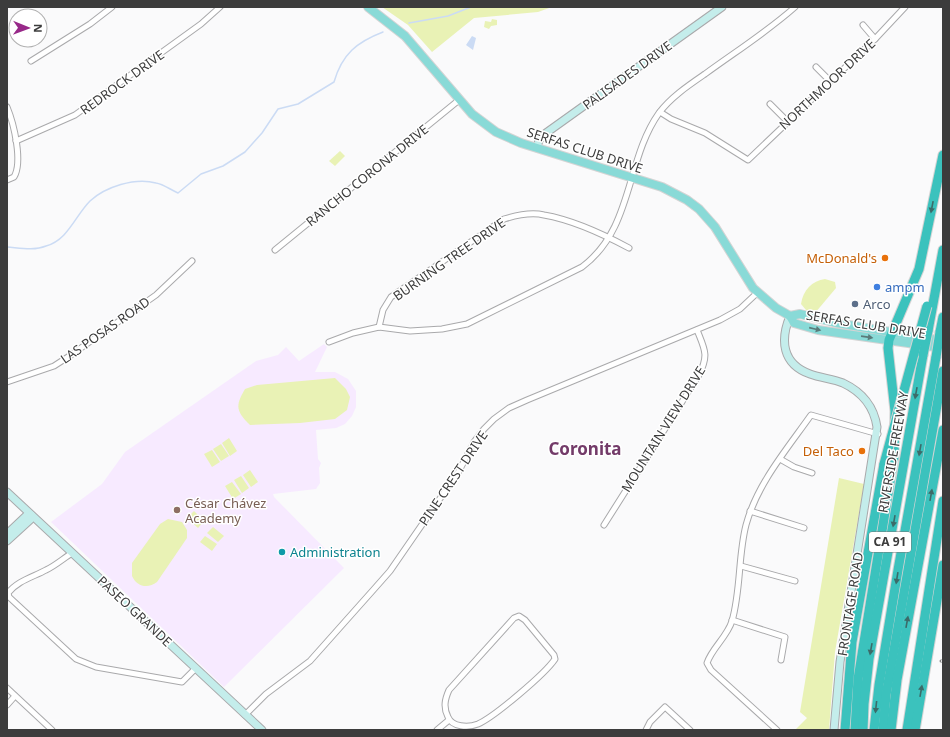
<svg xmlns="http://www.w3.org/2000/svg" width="950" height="737" font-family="'Noto Sans',sans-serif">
	<rect width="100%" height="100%" fill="#fafafb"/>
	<path fill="#f7eaff" d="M324,344l3,3 -12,25h20l13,7 8,12v16l-4,9 -7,8 -9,4 -20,2 2,29 3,4 -2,5 1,15 -4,6 -43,5 1,3 70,71 -120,119 -173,-165 51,-38 23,-32 131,-91 22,-6 8,-8 13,14z"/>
	<g fill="#e9f2b5">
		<path d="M382,7h170l-14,5 -64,6 -42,34 -24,-27z"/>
		<path d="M492,19l5,1v5l-6,1 -2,3 -5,-2 1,-6 6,1z"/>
		<path d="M340,151l5,5 -10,10 -6,-5z"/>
		<path d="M825,279l10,3 1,6 -21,25 -9,-3 -5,-6c2,-14 11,-23 24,-25z"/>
		<path d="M335,378l11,11 4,8 -3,13 -12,9 -35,4 -50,2c-14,-14 -15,-19 -5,-36l12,-4z"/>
		<path d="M229,438l8,13 -7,5 -8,-13z"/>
		<path d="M221,444l8,12 -8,5 -8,-12z"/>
		<path d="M212,450l8,12 -8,5 -8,-13z"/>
		<path d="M250,470l8,12 -7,5 -8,-12z"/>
		<path d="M241,476l8,12 -7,5 -8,-13z"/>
		<path d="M839,478l25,6 -29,168 -6,78h-34l12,-12 -7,-6z"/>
		<path d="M232,482l9,12 -8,5 -8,-13z"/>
		<path d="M194,511l10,10 -6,7 -11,-10z"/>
		<path d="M168,519l14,3 5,8v8l-30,44c-9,7 -20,5 -25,-6v-13l28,-39z"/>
		<path d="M213,527l11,9 -6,6 -11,-9z"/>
		<path d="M205,536l12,8 -5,7 -12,-9z"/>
	</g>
	<path fill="#cbdbf4" d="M472,36l4,2 -3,12 -7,-5z"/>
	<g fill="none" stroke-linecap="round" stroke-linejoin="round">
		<g stroke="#cbdbf4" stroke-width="1.5">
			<path d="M409,23l39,-7 23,-9"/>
			<path d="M7,247c13,1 27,4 39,-1 22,-6 29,-30 44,-45 15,-14 45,-24 66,-18 7,1 15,7 22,10l23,-19 22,-8 22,-14 17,-19 16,-24 20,-5 36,-22c8,-28 23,-40 49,-50"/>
		</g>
		<defs>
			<g id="street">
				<path d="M863,25l12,14"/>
				<path d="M31,61l59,-37 22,-17"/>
				<path d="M816,67l14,14"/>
				<path d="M770,104l17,17"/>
				<path d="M7,107c7,17 16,55 7,70l-7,3"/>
				<path d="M660,112l11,7 34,14 43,27 127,-121 30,-32"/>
				<path d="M16,141l59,-26 126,-91 19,-17"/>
				<path d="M275,250l184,-150"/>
				<path d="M379,327l4,-17 8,-13 113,-78c13,-4 27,-7 40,-4 29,5 59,19 85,33"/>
				<path d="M329,342l24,-9 26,-6 31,4 32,-2 25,-5 115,-57c52,-39 43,-106 77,-154 12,-16 30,-28 46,-39 30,-22 62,-42 90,-67"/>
				<path d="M7,382l47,-16 17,-11 85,-60 36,-34"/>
				<path d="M780,459l14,8 18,6"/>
				<path d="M750,511l54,17"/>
				<path d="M604,525l95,-150c10,-20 6,-25 -2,-45"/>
				<path d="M72,553c-8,5 -17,13 -26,17 -13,7 -29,11 -38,23l1,4 67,62 20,8 86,15 14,-14"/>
				<path d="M741,566l54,15"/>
				<path d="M519,616l6,4 29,35 1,4c-10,15 -61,58 -77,65 -10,4 -26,3 -30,-7 -5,-10 -3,-18 1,-27l65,-72z"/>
				<path d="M732,620l53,17 -4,23"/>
				<path d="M7,688l45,42"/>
				<path d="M7,705l8,-9"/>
				<path d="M245,715l21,-21 44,-33 65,-73 15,-17 69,-100 15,-29 10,-13 10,-10 15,-11 18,-8 193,-80 20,-11 17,-16"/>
				<path d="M437,730l12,-10"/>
				<path d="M646,730l4,-8 15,-15 25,23"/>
				<path d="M777,730l-66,-60 -4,-7c5,-15 20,-26 25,-42 9,-31 6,-65 14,-96 11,-41 41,-76 65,-110l67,19"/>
			</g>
			<g id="secondary">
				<path d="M537,148l2,-8 7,-7 176,-126"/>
				<path d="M790,316c-10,24 -8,48 20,58 11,4 23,5 33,9 19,9 31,24 34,44l-37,235 -6,68"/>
				<path d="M7,492l255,238"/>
				<path d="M7,534l19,-18 5,-1"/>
				<path d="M7,541l23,-21 1,-5"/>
			</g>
			<g id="primary">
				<path d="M368,7l37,29 67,78 24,18 25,11 141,44 25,13 12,9 16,18 38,61 23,20 14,8 4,7 24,7 125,18"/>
				<path d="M790,316l10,-2 37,9 106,18"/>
			</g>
			<g id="highway">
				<path d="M928,331l15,-81"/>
				<path d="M940,332l3,-15"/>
				<path d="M845,730l7,-88 32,-178"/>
				<path d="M855,730l3,-51 36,-222 1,-46 -7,-63 1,-8 30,-71 24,-114"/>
				<path d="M863,730l1,-26 5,-45 54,-304"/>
				<path d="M874,730l5,-45 19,-115 38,-213"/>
				<path d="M883,730l3,-35 57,-324"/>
				<path d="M891,730l6,-50 46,-250"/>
				<path d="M907,730l36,-229"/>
				<path d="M915,730l28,-165"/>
			</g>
		</defs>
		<use href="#street" stroke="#a9a9ab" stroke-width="7"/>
		<use href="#secondary" stroke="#a9a9ab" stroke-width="9"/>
		<use href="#primary" stroke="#d4d4d4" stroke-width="10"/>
		<use href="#highway" stroke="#d4d4d4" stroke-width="11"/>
		<use href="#street" stroke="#fff" stroke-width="5"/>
		<use href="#secondary" stroke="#c4edeb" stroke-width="7"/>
		<use href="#primary" stroke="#89dad7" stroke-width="8"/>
		<use href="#highway" stroke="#3bc2bd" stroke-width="9"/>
		<defs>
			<path id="rail" d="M941,661h2"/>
		</defs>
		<use href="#rail" stroke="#878787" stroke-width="3"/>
		<use href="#rail" stroke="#fff" stroke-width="1.5" stroke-dasharray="4.5" stroke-linecap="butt"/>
		<defs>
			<g id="highway-bridge">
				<path d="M923,355l5,-24"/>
				<path d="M936,357l4,-25"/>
				<path d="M884,464l43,-158"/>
			</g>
		</defs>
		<use href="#highway-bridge" stroke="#d4d4d4" stroke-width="11" stroke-linecap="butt"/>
		<use href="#highway-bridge" stroke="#3bc2bd" stroke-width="9"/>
	</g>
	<defs><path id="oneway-solid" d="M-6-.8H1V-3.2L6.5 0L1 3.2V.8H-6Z"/></defs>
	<g fill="#3c6b69">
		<use href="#oneway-solid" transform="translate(932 207) rotate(101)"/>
		<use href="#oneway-solid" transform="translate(916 393) rotate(100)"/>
		<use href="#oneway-solid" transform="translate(920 450) rotate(100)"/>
		<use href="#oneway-solid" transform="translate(931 495) rotate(-80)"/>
		<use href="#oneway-solid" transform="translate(894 521) rotate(100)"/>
		<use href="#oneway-solid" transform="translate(897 578) rotate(99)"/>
		<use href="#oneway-solid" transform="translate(907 622) rotate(-80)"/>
		<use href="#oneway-solid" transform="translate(871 649) rotate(100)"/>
		<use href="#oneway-solid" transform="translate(921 691) rotate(-80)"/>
		<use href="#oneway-solid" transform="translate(876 707) rotate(96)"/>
	</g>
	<g fill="#5b7b7a">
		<use href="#oneway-solid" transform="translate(815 329) rotate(13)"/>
		<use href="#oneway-solid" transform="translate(867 337) rotate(8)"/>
	</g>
	<g fill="#e8710a" stroke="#fff" stroke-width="1.5">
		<circle cx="885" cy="258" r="4"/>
		<circle cx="862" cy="451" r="4"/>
	</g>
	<circle fill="#3f7fe0" stroke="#fff" stroke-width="1.5" cx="877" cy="287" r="4"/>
	<circle fill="#5c6f8a" stroke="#fff" stroke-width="1.5" cx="855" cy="304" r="4"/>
	<circle fill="#8d6e63" stroke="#fff" stroke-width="1.5" cx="177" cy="510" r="4"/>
	<circle fill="#0f9aa8" stroke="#fff" stroke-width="1.5" cx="282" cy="552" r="4"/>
	<g text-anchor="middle" stroke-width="3" stroke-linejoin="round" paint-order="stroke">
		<rect fill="#fff" stroke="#767676" stroke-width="1" x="869" y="532" width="42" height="20" rx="3"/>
		<g font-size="12" font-weight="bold" fill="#3c3c3c">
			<text x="890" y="546">CA 91</text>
		</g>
		<g font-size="13" fill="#3c3c3c" stroke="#fff">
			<text transform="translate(627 75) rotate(-36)" y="5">PALISADES DRIVE</text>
			<text transform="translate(122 82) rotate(-36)" y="5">REDROCK DRIVE</text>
			<text transform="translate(827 84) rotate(-43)" y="5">NORTHMOOR DRIVE</text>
			<text transform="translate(585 150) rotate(18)" y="5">SERFAS CLUB DRIVE</text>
			<text transform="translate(367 175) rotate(-39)" y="5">RANCHO CORONA DRIVE</text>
			<text transform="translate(449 259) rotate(-35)" y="5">BURNING TREE DRIVE</text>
			<text transform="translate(866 324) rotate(9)" y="5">SERFAS CLUB DRIVE</text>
			<text transform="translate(105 330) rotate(-35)" y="5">LAS POSAS ROAD</text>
			<text transform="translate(663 429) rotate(-58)" y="5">MOUNTAIN VIEW DRIVE</text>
			<text transform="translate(893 452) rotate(-80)" y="5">RIVERSIDE FREEWAY</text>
			<text transform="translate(453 478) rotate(-56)" y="5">PINE CREST DRIVE</text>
			<text transform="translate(850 604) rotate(-81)" y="5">FRONTAGE ROAD</text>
			<text transform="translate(135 611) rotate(43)" y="5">PASEO GRANDE</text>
		</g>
		<g font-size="13" fill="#c56008" stroke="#fff" text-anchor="end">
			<text x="877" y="263">McDonald's</text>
			<text x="854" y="456">Del Taco</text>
		</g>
		<g font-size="13" fill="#366cbe" stroke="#fff" text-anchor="start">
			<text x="885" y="292">ampm</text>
		</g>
		<g font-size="13" fill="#4e5e75" stroke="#fff" text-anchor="start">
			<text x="863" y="309">Arco</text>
		</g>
		<g font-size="13" fill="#785e54" stroke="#fff" text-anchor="start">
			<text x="185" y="508">César Chávez<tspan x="185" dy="15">Academy</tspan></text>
		</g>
		<g font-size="13" fill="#0d838f" stroke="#fff" text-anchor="start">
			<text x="290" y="557">Administration</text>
		</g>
		<g font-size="17" font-weight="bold" fill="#733b69" stroke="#fff">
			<text x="585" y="455">Coronita</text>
		</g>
	</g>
	<rect width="950" height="737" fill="none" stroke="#3c3c3c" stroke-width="16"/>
	<g transform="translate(28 28) rotate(91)"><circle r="19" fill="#ffffff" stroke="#b1b1b1"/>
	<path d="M0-3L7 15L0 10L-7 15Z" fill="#982989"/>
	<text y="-6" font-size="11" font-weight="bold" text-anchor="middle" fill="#3c3c3c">N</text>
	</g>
</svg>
